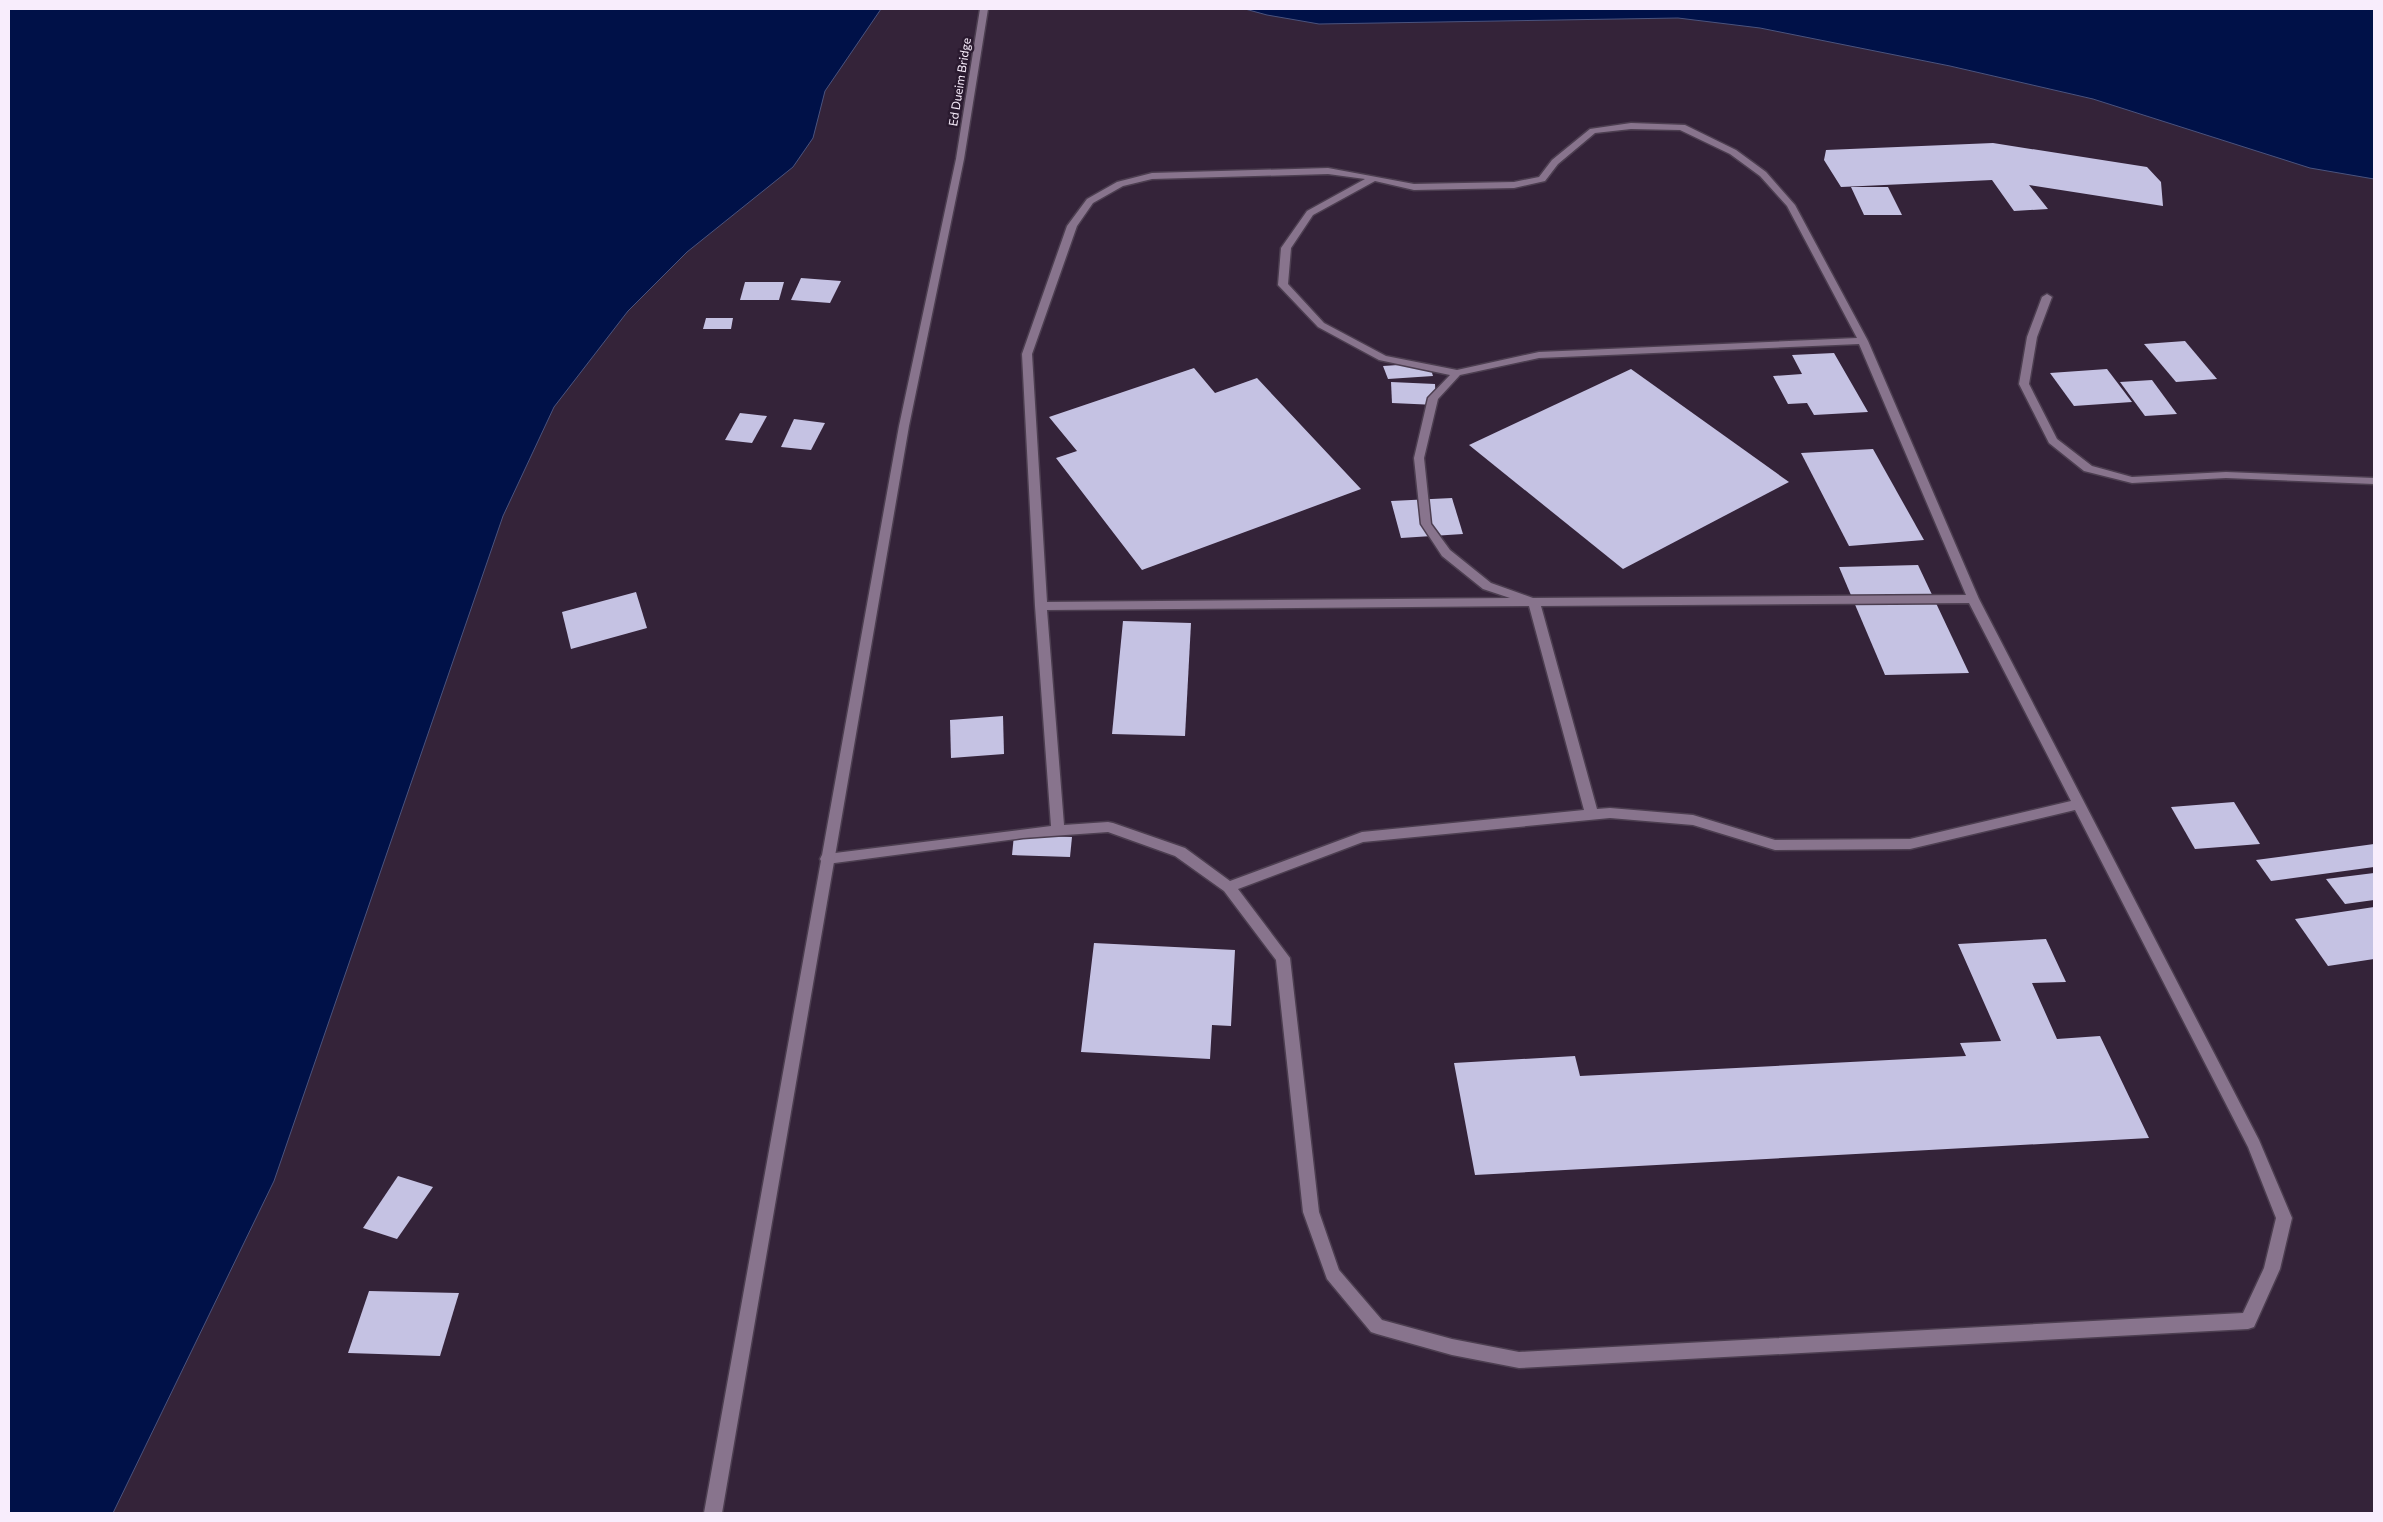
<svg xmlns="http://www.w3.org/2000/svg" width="2383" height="1522" font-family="Commissioner,sans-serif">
	<rect width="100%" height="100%" fill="#342339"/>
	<g fill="#001148" stroke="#4a537e">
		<path d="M9,9h872l-56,82 -12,47 -20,29 -106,85 -59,59 -74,96 -51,109 -229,665 -161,332h-104z"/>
		<path d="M1245,9h1129v170l-64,-11 -217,-69 -143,-33 -190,-38 -82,-10 -359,6 -52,-9z"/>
	</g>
	<g fill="#c5c2e3">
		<path d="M1993,143l154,24 14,15 2,24 -134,-21 19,24 -34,2 -22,-31 -151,7 -17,-27 2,-10z"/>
		<path d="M1851,187h37l14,28h-38z"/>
		<path d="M801,278l40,3 -11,22 -39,-3z"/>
		<path d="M745,282h39l-5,18h-39z"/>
		<path d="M706,318h27l-2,11h-28z"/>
		<path d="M2185,341l32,38 -41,3 -32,-38z"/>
		<path d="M1834,353l34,59 -54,3 -7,-12 -19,1 -15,-28 29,-2 -10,-19z"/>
		<path d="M1429,363l4,13 -45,3 -5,-13z"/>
		<path d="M1194,368l21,25 42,-15 104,111 -219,81 -86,-112 21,-7 -28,-34z"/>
		<path d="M1631,369l158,113 -166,87 -154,-124z"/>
		<path d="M2107,369l25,33 -58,4 -24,-33z"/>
		<path d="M2152,380l25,34 -32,2 -25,-34z"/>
		<path d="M1391,382l44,2 1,21 -44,-2z"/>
		<path d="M740,413l27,3 -15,27 -27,-3z"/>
		<path d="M794,419l31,4 -14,27 -30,-3z"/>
		<path d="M1873,449l51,91 -75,6 -48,-93z"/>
		<path d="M1452,498l11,36 -62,4 -10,-37z"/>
		<path d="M1918,565l51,108 -84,2 -46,-108z"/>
		<path d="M636,592l11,36 -76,21 -9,-37z"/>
		<path d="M1123,621l68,2 -6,113 -73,-2z"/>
		<path d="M1003,716l1,38 -53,4 -1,-38z"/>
		<path d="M2234,802l26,42 -65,5 -24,-42z"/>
		<path d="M1014,835l58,2 -2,20 -58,-2z"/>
		<path d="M2374,844v23l-103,14 -15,-21z"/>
		<path d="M2374,873v27l-29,4 -19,-25z"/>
		<path d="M2374,907v52l-46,7 -33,-47z"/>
		<path d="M2046,939l20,43 -34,1 25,56 43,-3 49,102 -674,37 -21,-112 121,-7 5,20 386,-20 -6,-13 41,-2 -43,-97z"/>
		<path d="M1094,943l141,7 -4,76 -19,-1 -2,34 -129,-7z"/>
		<path d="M398,1176l35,11 -36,52 -34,-11z"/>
		<path d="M369,1291l90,2 -19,63 -92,-3z"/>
	</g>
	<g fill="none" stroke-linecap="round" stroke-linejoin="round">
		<defs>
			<path id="service" d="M1631,123l54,2 51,25 30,22 29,33 73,136 111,258 280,541 33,78 -12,51 -26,58 -6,2 -729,39 -67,-13 -75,-21 -6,-2 -44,-53 -24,-67 -27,-252 -52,-69 -49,-35 -67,-24 -85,6 -196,26 -5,-1 -2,-4 2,-4 5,-1 224,-28 -16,-220 -13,-252 45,-128 20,-27 30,-17 35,-9 176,-5 86,16 100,-2 25,-5 13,-17 38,-31zM1631,129l49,1 50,24 30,22 27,30 70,132 -318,14 -82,18 -71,-14 -62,-33 -36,-39 3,-36 22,-33 62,-34 39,9 100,-2 31,-7 13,-17 37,-31zM1328,174l37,5 -58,32 -26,37 -3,37 40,42 61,33 71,15 -22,23 -14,60 7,66 21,32 41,33 27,9 -463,4 -15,-248 45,-128 16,-23 30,-17 29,-7zM1859,344l107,251 -433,3 -42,-15 -41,-33 -19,-26 -7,-66 14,-59 22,-24 79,-17zM1969,603l102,198 -161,38 -135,1 -82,-25 -83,-7 -13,1 -56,-203zM1529,606l55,204 -222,22 -132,49 -45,-33 -72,-25 -5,-1 -44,3 -17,-215zM2075,810l173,337 28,71 -12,50 -21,45 -724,39 -67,-13 -70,-19 -43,-50 -20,-58 -29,-254 -52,-69 125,-47 247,-24 83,7 82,25 135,-1z"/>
			<path id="minor" d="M2047,294l5,3 -15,40 -8,47 28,55 35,27 40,11 94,-5 148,6v6l-148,-6 -94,5 -48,-12 -35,-28 -30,-59 8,-47 15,-40z"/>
			<path id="secondary" d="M980,9h8l-24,150 -55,267 -187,1087h-18l195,-1087 57,-267z"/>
		</defs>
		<use href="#service" stroke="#4c3e50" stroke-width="3"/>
		<use href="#minor" stroke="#4c3e50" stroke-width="3"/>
		<use href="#secondary" stroke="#4c3e50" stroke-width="3"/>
		<use href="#service" fill="#88748d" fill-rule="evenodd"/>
		<use href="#minor" fill="#88748d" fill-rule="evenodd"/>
		<use href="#secondary" fill="#88748d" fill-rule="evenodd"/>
	</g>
	<g text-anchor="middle" stroke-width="5" stroke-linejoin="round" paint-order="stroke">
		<g font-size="12" fill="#f8edfc" stroke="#2a1a2f">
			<text transform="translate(960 82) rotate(-81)" y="4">Ed Dueim Bridge</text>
		</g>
	</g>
	<rect width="2383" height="1522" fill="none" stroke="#f8edfc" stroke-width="20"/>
</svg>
